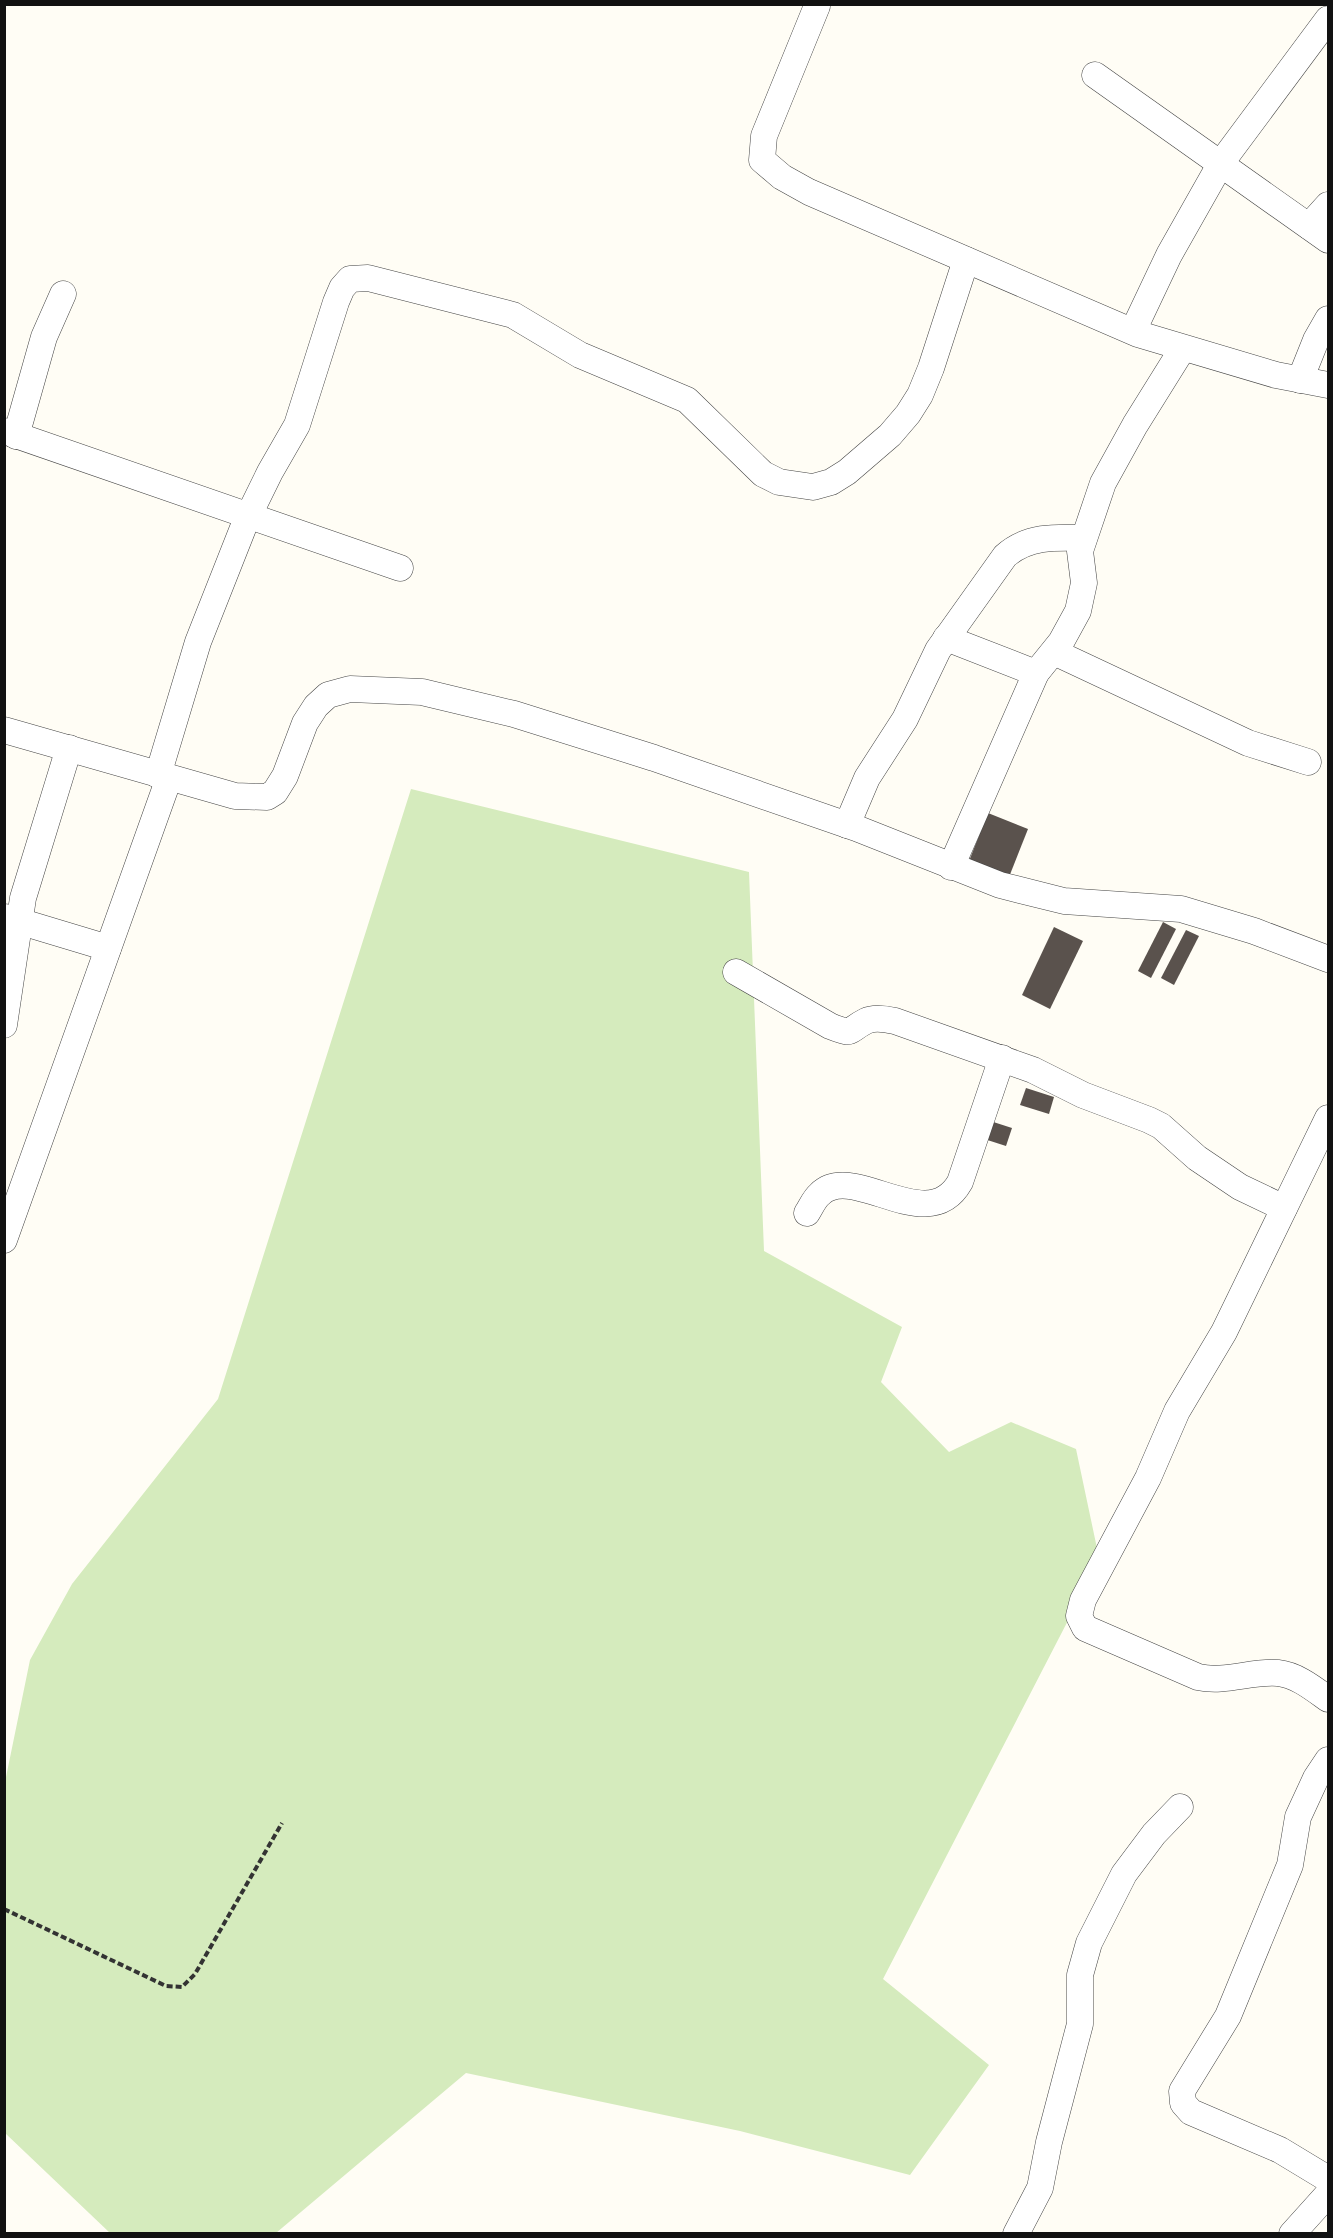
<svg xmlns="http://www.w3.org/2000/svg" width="1333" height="2238" font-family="Lora,serif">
	<rect width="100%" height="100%" fill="#fffdf5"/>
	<path fill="#d5ebbd" d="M411,789l338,83 15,379 138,76 -21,55 68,70 62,-30 65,27 22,104 -23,54 -192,372 106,86 -79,110 -170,-44 -274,-58 -190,160h-166l-105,-100v-351l25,-122 42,-76 146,-185z"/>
	<g fill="#5a524d">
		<path d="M988,813l40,16 -19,48 -40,-16z"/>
		<path d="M1163,922l13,7 -25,49 -13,-7z"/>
		<path d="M1054,927l29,14 -33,68 -28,-14z"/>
		<path d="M1186,930l13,6 -25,49 -13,-7z"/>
		<path d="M1026,1088l28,9 -5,17 -29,-9z"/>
		<path d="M984,1119l28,9 -6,18 -28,-9z"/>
	</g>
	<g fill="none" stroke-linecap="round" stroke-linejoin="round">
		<defs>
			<g id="minor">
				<path d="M817,6l-53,130 -2,24 20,17 27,15 329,142 138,41 52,10"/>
				<path d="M1095,75l233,165"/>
				<path d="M1309,226l19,-21"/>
				<path d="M1133,331l36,-76 52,-92 107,-144"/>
				<path d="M1300,380l16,-40 12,-21"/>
				<path d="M4,431l396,137"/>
				<path d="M16,436l28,-99 19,-43"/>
				<path d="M946,638l90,35"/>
				<path d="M1054,652l194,91 60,19"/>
				<path d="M4,730l231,66 32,1 8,-5 10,-16 20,-53 11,-17 12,-11 22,-6 72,3 92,22 140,44 202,70 144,57 64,16 117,8 73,22 74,28"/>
				<path d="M158,775l40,-133 47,-119 25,-51 27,-47 39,-123 6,-14 8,-9 18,-1 145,37 67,40 107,45 76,74 16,8 34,5 18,-5 16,-10 43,-37 18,-21 12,-19 11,-27 35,-108"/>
				<path d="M847,825l20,-47 38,-59 33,-69 67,-94c22,-20 50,-19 78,-18"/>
				<path d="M951,867l85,-194 25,-31 17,-31 6,-28 -4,-32 23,-68 32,-58 48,-77"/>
				<path d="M5,917l103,31"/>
				<path d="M736,972l94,54c25,10 16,5 36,-5 8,-4 20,-2 29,0l138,49 50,25 66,25 12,6 36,32 43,29 44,21"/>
				<path d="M4,1025l19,-127 46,-150"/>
				<path d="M1328,1118l-104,214 -47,79 -29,67 -65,122 -4,16 6,12 113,49c27,6 53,-6 80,-4 19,2 36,16 50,26"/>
				<path d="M807,1213c4,-6 7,-14 13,-19 33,-33 108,45 140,-12l42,-124"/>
				<path d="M4,1240l165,-462"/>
				<path d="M1328,1760l-12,18 -18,39 -8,48 -62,151 -46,75 1,12 8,9 89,38 48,29"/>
				<path d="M1016,2234l24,-46 9,-46 31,-118v-49l9,-32 35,-69 30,-40 26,-27"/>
				<path d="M1292,2234l36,-40"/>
			</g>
		</defs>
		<use href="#minor" stroke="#444" stroke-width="27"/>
		<path stroke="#333" stroke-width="4" stroke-dasharray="6 3" stroke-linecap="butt" d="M4,1909l162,77 16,1 13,-13 87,-151"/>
		<use href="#minor" stroke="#fff" stroke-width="26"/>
	</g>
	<rect width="1333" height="2238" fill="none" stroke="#111111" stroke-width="12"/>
</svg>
